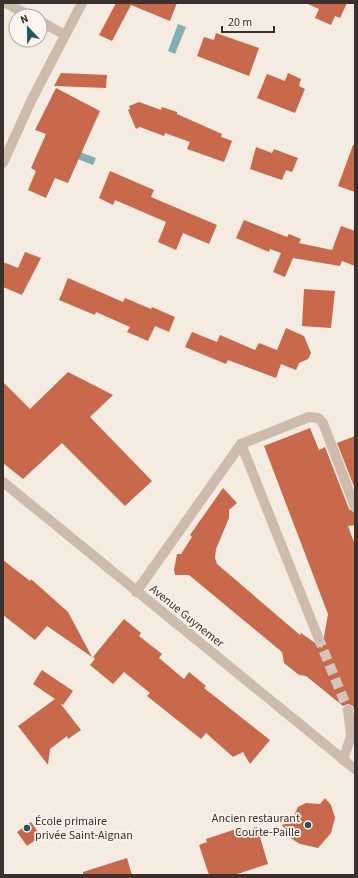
<svg xmlns="http://www.w3.org/2000/svg" width="358" height="878" font-family="'Source Sans 3',sans-serif">
	<rect width="100%" height="100%" fill="#f4ebe1"/>
	<g fill="#7fb0b2">
		<path d="M178,24l8,3 -11,27 -7,-3z"/>
		<path d="M77,151l19,7 -3,7 -18,-7z"/>
	</g>
	<g fill="#c8694b">
		<path d="M116,3h61l-7,18 -39,-16 -19,36 -13,-6z"/>
		<path d="M306,3h41l-7,15 -5,-2 -4,9 -16,-7 4,-9z"/>
		<path d="M216,33l43,15 -10,28 -52,-20 7,-19 10,3z"/>
		<path d="M61,73l46,2 -1,13 -52,-2z"/>
		<path d="M288,73l13,6 -2,7 6,3 -10,24 -38,-15 10,-24 18,7z"/>
		<path d="M56,88l44,23 -32,72 -13,-5 -9,20 -18,-8 8,-19 -5,-3 15,-34 -11,-4z"/>
		<path d="M139,102l22,8 1,-3 15,5v2l45,20 -1,3 11,4 -8,21 -37,-13 3,-7 -25,-9 -1,3 -24,-9 -4,2 -8,-19 2,-1 -1,-3z"/>
		<path d="M353,145h2v47l-17,-6z"/>
		<path d="M256,147l16,6 2,-4 24,9 -6,14 -6,-2 -4,10 -32,-11z"/>
		<path d="M110,171l44,19 -3,7 66,28 -8,19 -26,-11 -7,17 -18,-8 8,-20 -51,-22 -2,5 -14,-7z"/>
		<path d="M244,220l43,17 2,-3 12,5 -2,4 33,7 9,-24 14,5v35l-13,-5 -2,5 -47,-8 -8,19 -12,-5 8,-19 -11,-4 -1,3 -33,-14z"/>
		<path d="M25,252l16,6 -19,37 -19,-8v-25l15,6z"/>
		<path d="M68,278l55,24 2,-4 26,11 1,-2 23,10 -6,15 -14,-6 -7,15 -21,-9 3,-5 -34,-15 -1,3 -36,-15z"/>
		<path d="M304,289l31,2 -4,37 -29,-2z"/>
		<path d="M286,328l18,8 7,17 -3,6 -9,4 -3,7 -15,-6 -5,14 -48,-18 -2,4 -41,-17 7,-15 25,10 3,-7 35,15 4,-7 18,7z"/>
		<path d="M68,372l45,23 -23,22 62,64 -27,25 -63,-63 -39,36 -20,-16v-81l27,27z"/>
		<path d="M310,428l9,22 6,-3 24,62 6,4v12l-7,1 7,19v169l-2,-8 -5,-2 -5,2 -37,-30 -7,-1 -15,-12 -2,-11 -93,-77h-14l-1,-5 3,-16h4l11,-17 -2,-2 33,-47 14,15 -8,7v8l-13,31 -1,9 2,6 83,71 1,-2 21,15 6,-34 -64,-168z"/>
		<path d="M355,436v53l-18,-46z"/>
		<path d="M3,560l27,21 1,-2 37,33 24,45 -45,-31 -12,14 -32,-25z"/>
		<path d="M124,619l17,14 -2,3 23,18 -3,4 25,21 5,-7 17,14 -2,2 66,52 -20,24 -7,-12 -10,5 -27,-24 -5,6 -54,-43 3,-3 -26,-21 -11,12 -23,-19 5,-6 -2,-2z"/>
		<path d="M42,670l31,21 -10,14 -3,-2 21,27 -13,9 -1,-3 -17,13 -2,16 -30,-39 37,-27 -22,-15z"/>
		<path d="M325,798l6,7 4,13 -4,15 -13,15 -18,-4 -11,-7 -7,-12 9,-3 7,-15 8,-4 14,1z"/>
		<path d="M31,822l10,14 -14,10 -10,-14z"/>
		<path d="M242,827l1,4 14,-4 11,37 -34,11h-25l-10,-30 8,-3 -1,-3z"/>
		<path d="M127,858l5,17h-49v-3z"/>
	</g>
	<g fill="none" stroke-linecap="round" stroke-linejoin="round">
		<path stroke="#cfc6bd" stroke-width="10" stroke-dasharray="10 5" stroke-linecap="butt" d="M318,637l30,73"/>
		<g stroke="#cdbbac" stroke-width="10">
			<path d="M6,3l24,13"/>
			<path d="M40,21l25,14"/>
			<path d="M3,163l29,-64 50,-96"/>
			<path d="M241,444l77,193"/>
			<path d="M3,482l352,287"/>
			<path d="M136,592l105,-148 68,-27 9,1 5,5 32,84"/>
			<path d="M343,760l8,-24 -3,-26"/>
		</g>
	</g>
	<g fill="#1f5a5e" stroke="#fbf5ee" stroke-width="1.5">
		<circle cx="308" cy="825" r="4"/>
		<circle cx="27" cy="828" r="4"/>
	</g>
	<g text-anchor="middle" stroke-width="3.5" stroke-linejoin="round" paint-order="stroke">
		<g font-size="12" fill="#3b302b" stroke="#fbf5ee">
			<text transform="translate(187 616) rotate(39)" y="4">Avenue Guynemer</text>
		</g>
		<g font-size="12" fill="#3b302b" stroke="#fbf5ee" text-anchor="end">
			<text x="300" y="822">Ancien restaurant<tspan x="300" dy="14">Courte-Paille</tspan></text>
			<text x="35" y="825" text-anchor="start">École primaire<tspan x="35" dy="14">privée Saint-Aignan</tspan></text>
		</g>
	</g>
	<rect width="358" height="878" fill="none" stroke="#3b302b" stroke-width="8"/>
	<g transform="translate(28 28) rotate(338)"><circle r="19" fill="#fbf5ee" stroke="#aea6a0"/>
	<path d="M0-3L7 15L0 10L-7 15Z" fill="#1f5a5e"/>
	<text y="-6" font-size="11" font-weight="bold" text-anchor="middle" fill="#3b302b">N</text>
	</g>
	<path d="M222 26v6h52v-6" fill="none" stroke="#3b302b" stroke-width="2"/>
	<text x="228" y="26" font-size="12" fill="#3b302b" stroke="#fbf5ee" stroke-width="3" paint-order="stroke">20 m</text>
</svg>
